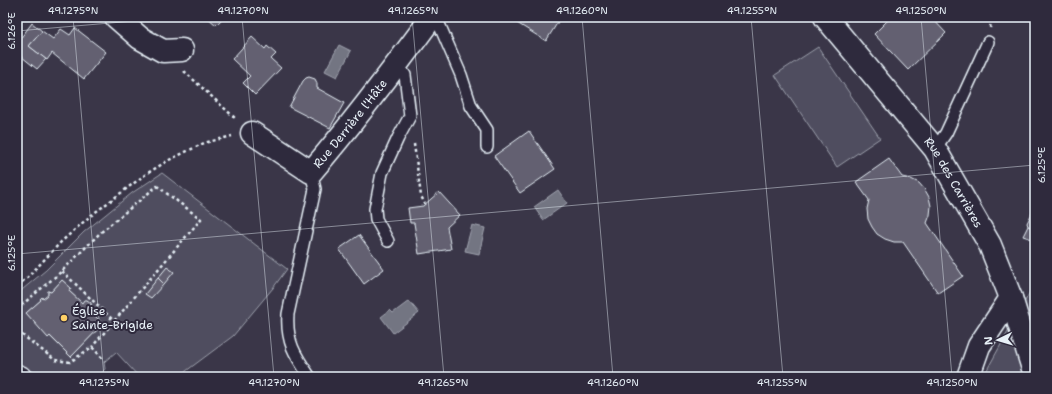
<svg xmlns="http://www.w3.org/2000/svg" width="1052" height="394" font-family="'Shantell Sans',sans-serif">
	<rect width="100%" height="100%" fill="#3a3648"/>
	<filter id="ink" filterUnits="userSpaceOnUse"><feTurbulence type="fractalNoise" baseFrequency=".025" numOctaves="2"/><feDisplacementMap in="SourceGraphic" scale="8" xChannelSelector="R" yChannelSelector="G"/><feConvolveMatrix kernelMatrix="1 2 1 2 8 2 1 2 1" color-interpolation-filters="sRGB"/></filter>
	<g filter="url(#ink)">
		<g fill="#504e5f" stroke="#9ca0ac" fill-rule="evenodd">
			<path d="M818,47l62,91 -43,29 -62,-92z"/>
			<path d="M162,173l125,96 -14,19 -40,48 -55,41h-39l-23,-25 -12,10 1,7 -7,8h-54l-27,-13v-70l29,-24 38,-38 48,-39zM62,280l9,8 -2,3 13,12 5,-3 4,3v3l-2,4 14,14 -32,33 -45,-44 15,-13 -1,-1 2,-2 1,2 5,-4v-4l3,1z"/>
			<path d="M1035,283v94h-52z"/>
		</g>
		<g fill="#737482" stroke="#a2a6b1">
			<path d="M339,45l12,6 -14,26 -12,-6z"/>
			<path d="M558,190l9,13 -24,17 -9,-13z"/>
			<path d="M472,225l13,3 -6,26 -14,-3z"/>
			<path d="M409,301l10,12 -26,20 -12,-16 9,-7 3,3z"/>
		</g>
		<g fill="#636171" stroke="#e8f1f8">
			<path d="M207,17h17l-8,8z"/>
			<path d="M520,17h41l-15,24 -29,-18z"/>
			<path d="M891,17h40l15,16 -38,37 -34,-36z"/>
			<path d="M32,23l10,8 -13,15 17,13 -9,10 -20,-16v-10z"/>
			<path d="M75,28l31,24 -22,27 -32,-26 -5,7 -18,-14 13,-15 11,8 8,-10 9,6z"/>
			<path d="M252,37l13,12 2,-3 9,8 -5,5 10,9 -26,27 -12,-12 7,-7 -18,-17z"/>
			<path d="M309,77l6,2 2,4v5l27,15 -14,25 -41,-21 14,-26 3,-3z"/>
			<path d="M529,131l26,38 -35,24 -26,-37z"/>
			<path d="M889,159l13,18 9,2 8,4 6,7 4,7 2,9 -1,9 -3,8 36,53 -25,17 -35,-51h-9l-9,-3 -8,-5 -5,-7 -4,-8 -1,-10 2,-9 -13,-18z"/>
			<path d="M439,192l21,23 -13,12 4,22 -32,5 -5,-31h-4l-2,-15 15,-2z"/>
			<path d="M1032,213h3v16l-7,-3 -1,-3z"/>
			<path d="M1028,226l7,3v11l-12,-4z"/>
			<path d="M359,235l25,34 -20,15 -25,-35z"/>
			<path d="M167,267l7,5 -10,12 -6,-6z"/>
			<path d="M158,278l6,6 -13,14 -6,-4z"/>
			<path d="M62,280l9,8 -2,3 13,12 2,-3h3l4,3v3l-2,4 14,14 -32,33 -21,-21 -2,2 -22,-25 15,-13 -1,-1 2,-2 1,2 5,-4v-4l3,1z"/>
		</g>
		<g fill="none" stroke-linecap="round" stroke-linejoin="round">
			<defs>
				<g id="service">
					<path d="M436,17l25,58 10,31 16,24v17"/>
					<path d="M935,149l11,-16 42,-91"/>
					<path d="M388,241l-12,-22 -1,-10 7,-36 16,-35 12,-22 -5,-41 -8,-11"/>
					<path d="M310,377c-15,-22 -24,-35 -22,-63l27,-125 -4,-17"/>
				</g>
				<g id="minor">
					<path d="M116,17l24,21 23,13 19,-1"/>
					<path id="s1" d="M825,17l110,132 55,96 21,53 24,77"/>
					<path id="s2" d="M252,133l59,39c43,-50 82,-102 121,-155"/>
					<path d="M17,376l3,1"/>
					<path d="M968,377l11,-31 32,-48"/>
				</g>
			</defs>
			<use href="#service" stroke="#e8f1f8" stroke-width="14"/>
			<use href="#minor" stroke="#e8f1f8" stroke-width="25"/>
			<g stroke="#e8f1f8" stroke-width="2.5" stroke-dasharray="3 3" stroke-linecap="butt">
				<path d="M990,28l2,-11"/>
				<path d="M184,71l52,48"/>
				<path d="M414,144l7,52 4,8"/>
				<path d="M62,271l52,50"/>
				<path d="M17,286l10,-8 34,-36 28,-25 57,-43 23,-14 35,-17 28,-7"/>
				<path d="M17,309l45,-38 38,-38 57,-47 44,33 -109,128"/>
				<path d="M17,331l38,29 15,2 22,-15 13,14"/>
			</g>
			<use href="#service" stroke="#2f2a3d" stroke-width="11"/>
			<use href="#minor" stroke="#2f2a3d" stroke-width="22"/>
		</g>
	</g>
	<path fill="none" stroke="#e8f1f8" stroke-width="1" stroke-opacity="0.45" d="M73,17l31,360M242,17l32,360M412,17l32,360M582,17l31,360M751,17l32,360M921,17l31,360M17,31l163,-14M17,254l1018,-89"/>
	<circle fill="#ffd166" stroke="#2f2a3d" stroke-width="1.5" cx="64" cy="318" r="4"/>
	<g text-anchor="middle" stroke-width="4" stroke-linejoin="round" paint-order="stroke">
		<g font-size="12" fill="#e8f1f8" stroke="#2f2a3d">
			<text dy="4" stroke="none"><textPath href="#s2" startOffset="133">Rue Derrière l'Hâte</textPath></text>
			<text dy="4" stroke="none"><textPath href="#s1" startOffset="210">Rue des Carrières</textPath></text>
		</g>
		<g font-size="12" fill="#e8f1f8" stroke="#2f2a3d" text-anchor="start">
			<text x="72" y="315">Église<tspan x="72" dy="14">Sainte-Brigide</tspan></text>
		</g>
	</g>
	<rect width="1052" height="394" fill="none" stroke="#2f2a3d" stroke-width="44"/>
	<g transform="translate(998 340) rotate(265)" stroke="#2f2a3d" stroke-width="3" paint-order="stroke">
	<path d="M0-3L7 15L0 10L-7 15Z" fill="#e8f1f8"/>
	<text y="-6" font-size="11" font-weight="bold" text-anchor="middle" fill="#e8f1f8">N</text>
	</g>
	<rect x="22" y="22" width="1008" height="350" fill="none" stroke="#e8f1f8" stroke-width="1.5"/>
	<g font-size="10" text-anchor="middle" fill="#e8f1f8">
		<text x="73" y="14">49.1275°N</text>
		<text x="243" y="14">49.1270°N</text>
		<text x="413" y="14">49.1265°N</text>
		<text x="582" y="14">49.1260°N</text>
		<text x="752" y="14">49.1255°N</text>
		<text x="921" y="14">49.1250°N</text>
		<text transform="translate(11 31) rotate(-90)" y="4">6.126°E</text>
		<text transform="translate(1041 165) rotate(-90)" y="4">6.125°E</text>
		<text transform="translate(11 253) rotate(-90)" y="4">6.125°E</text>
		<text x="104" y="386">49.1275°N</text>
		<text x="274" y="386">49.1270°N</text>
		<text x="443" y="386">49.1265°N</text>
		<text x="613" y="386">49.1260°N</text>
		<text x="782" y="386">49.1255°N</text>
		<text x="952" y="386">49.1250°N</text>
	</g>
</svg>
